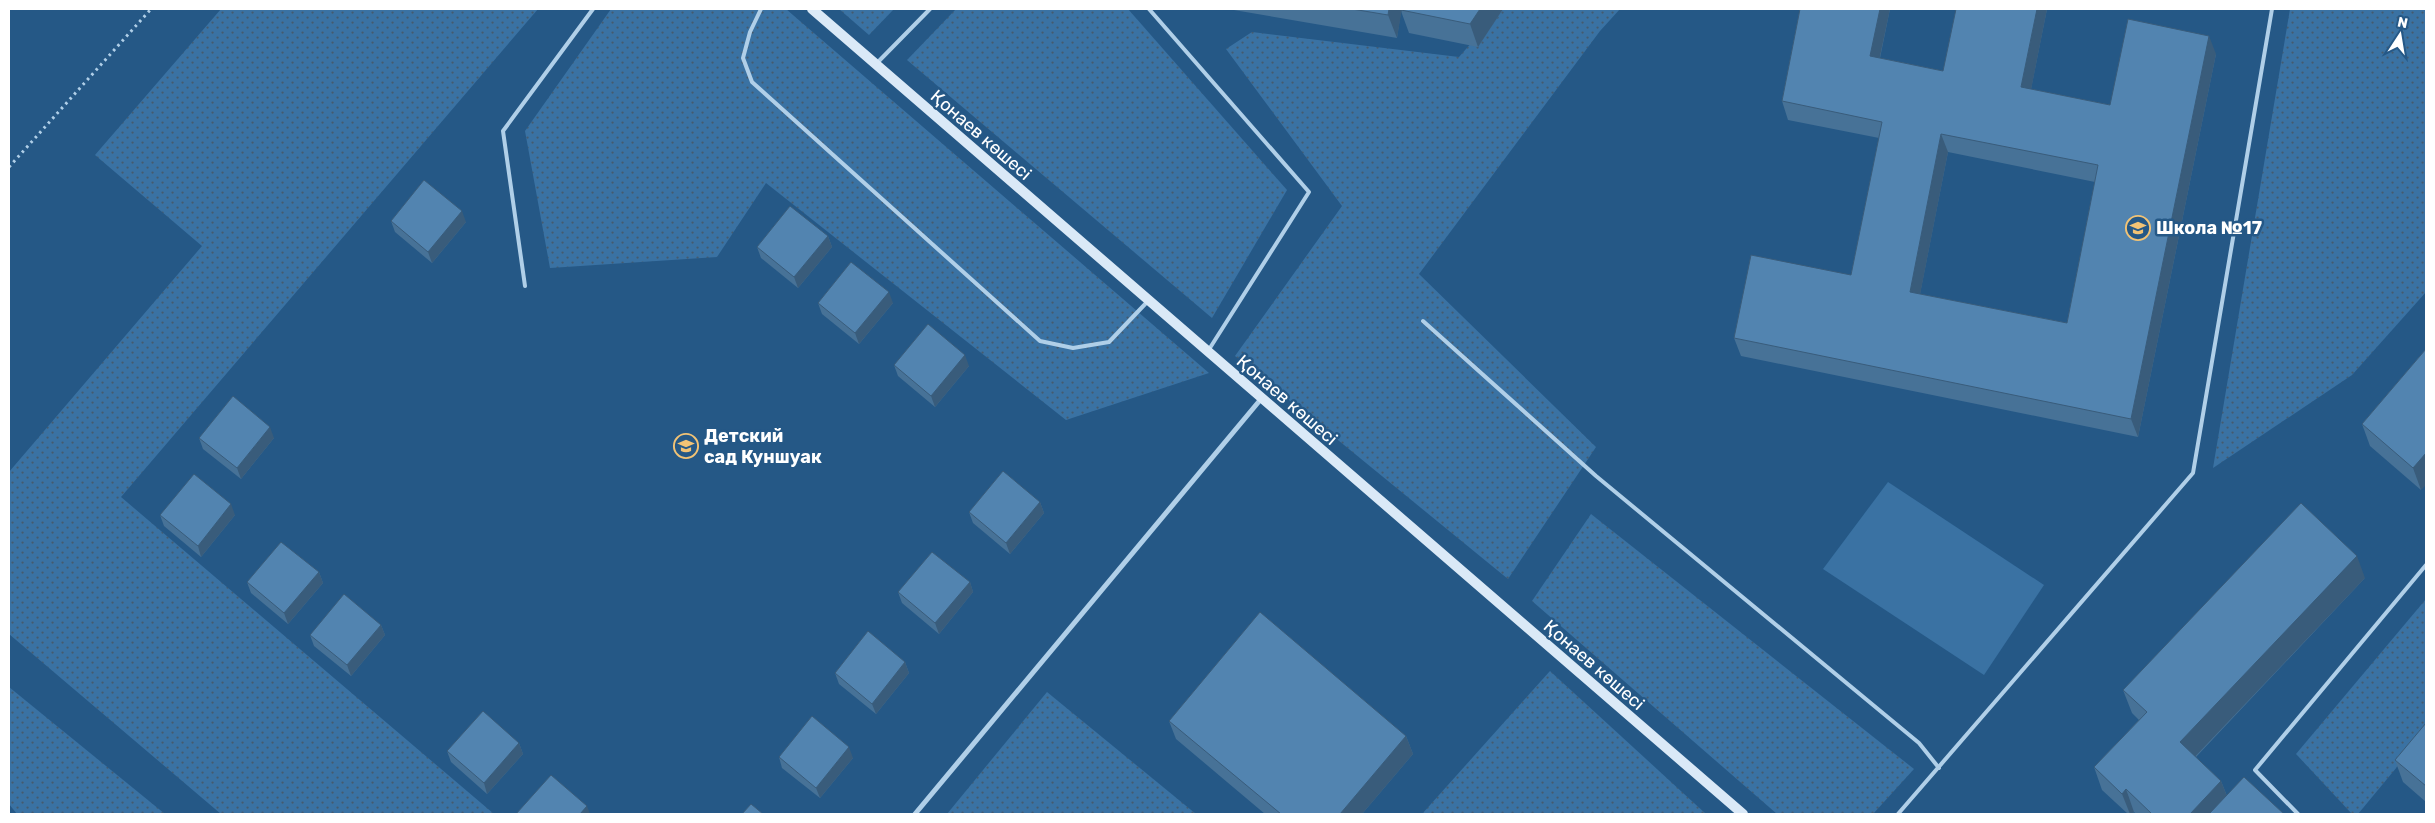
<svg xmlns="http://www.w3.org/2000/svg" width="2435" height="823" font-family="Rubik,sans-serif">
	<defs>
		<pattern id="grass-dots" width="8" height="8" patternUnits="userSpaceOnUse" patternTransform="scale(1.25)"><rect width="8" height="8" fill="#3a72a3"/><path d="M2 2h.1M6 6h.1" fill="none" stroke="#455b6f" stroke-width="1.8" stroke-linecap="round"/></pattern>
	</defs>
	<rect width="100%" height="100%" fill="#255886"/>
	<g fill="url(#grass-dots)">
		<path d="M221,9h317l-417,488 373,317h-273l-212,-180v-162l193,-226 -107,-91z"/>
		<path d="M611,9h175l423,364 -143,47 -300,-237 -49,74 -167,11 -25,-137z"/>
		<path d="M839,9h55l-25,26z"/>
		<path d="M956,9h172l159,181 -75,128 -305,-258z"/>
		<path d="M1501,9h119l-20,22 -181,243 177,173 -88,132 -273,-223 107,-150 -116,-157 26,-17 207,25z"/>
		<path d="M2290,9h136v283l-74,83 -139,93z"/>
		<path d="M1591,514l323,255 -41,45h-96l-245,-213z"/>
		<path d="M2426,599v133l-68,82h-6l-56,-60z"/>
		<path d="M1550,671l156,143h-284z"/>
		<path d="M9,687l156,127h-148l-8,-10z"/>
		<path d="M1047,692l149,122h-249z"/>
	</g>
	<path fill="#3a72a3" d="M1888,482l156,103 -60,90 -161,-106z"/>
	<g fill="none" stroke-linecap="round" stroke-linejoin="round">
		<path stroke="#b0cfe8" stroke-width="3" stroke-dasharray="2.5 4" stroke-linecap="butt" d="M9,167l142,-158"/>
		<g stroke="#b0cfe8" stroke-width="4">
			<path d="M761,9l-11,23 -7,26 9,24 288,259 33,7 36,-6 39,-41"/>
			<path d="M1149,9l160,183 -101,159"/>
			<path d="M877,63l53,-54"/>
			<path d="M525,286l-22,-155 90,-122"/>
			<path d="M1423,321l173,155 323,267 20,25"/>
			<path d="M1898,814l295,-341 79,-464"/>
			<path d="M2298,814l-43,-44 171,-205"/>
		</g>
		<path stroke="#b0cfe8" stroke-width="5" d="M915,814l346,-415"/>
		<path stroke="#dae9f7" stroke-width="10" d="M812,9l931,805"/>
	</g>
	<g fill="#477297" fill-rule="evenodd">
		<path d="M1228,9h275l-25,38 -69,-14 -8,-22 -4,27z"/>
		<path d="M1800,9h90l-10,49 63,13 104,-62 -16,80 79,16 106,-51 -78,383 -397,-81 -7,-18 117,-63 28,-137 -91,-18 -6,-19zM1948,152l147,30 -28,141 -147,-29z"/>
		<path d="M391,221l75,1 -34,41 -37,-31z"/>
		<path d="M828,236l4,11 -34,41 -37,-30 -4,-11z"/>
		<path d="M818,303h75l-34,41 -37,-30z"/>
		<path d="M2426,349l-5,141 -51,-44 -8,-22z"/>
		<path d="M894,365l75,1 -34,41 -37,-31z"/>
		<path d="M199,438h75l-33,41 -38,-30z"/>
		<path d="M1040,502l4,11 -34,41 -37,-31 -4,-11z"/>
		<path d="M160,515h75l-34,42 -37,-31z"/>
		<path d="M319,572l4,11 -35,41 -37,-31 -4,-11z"/>
		<path d="M2365,578l-169,179 25,24 6,15 57,18h-148l-2,-2 -2,2h-4l-26,-24 -8,-23 45,-47 -7,-7 -9,-23z"/>
		<path d="M970,582l3,10 -34,42 -37,-31 -4,-11z"/>
		<path d="M381,625l4,10 -34,41 -37,-30 -4,-11z"/>
		<path d="M905,662l4,11 -33,41 -37,-30 -4,-11z"/>
		<path d="M1169,721l237,15 7,18 -51,60h-97l-89,-75z"/>
		<path d="M2426,723v79l-23,-20 -8,-22z"/>
		<path d="M519,743l4,11 -36,40 -36,-32 -4,-11z"/>
		<path d="M779,757l74,1 -33,40 -38,-30z"/>
	</g>
	<g fill="#395c7b">
		<path d="M1389,9h13l-5,29 -9,-23z"/>
		<path d="M1480,9h23l-25,38 -8,-23z"/>
		<path d="M1880,9h10l-14,66 -6,-19z"/>
		<path d="M2037,9h10l-19,96 -7,-18z"/>
		<path d="M2209,36l7,18 -78,383 -7,-18z"/>
		<path d="M1941,134l7,18 -31,158 -7,-18z"/>
		<path d="M462,211l4,11 -34,41 -4,-11z"/>
		<path d="M828,236l4,11 -34,41 -4,-11z"/>
		<path d="M889,292l4,11 -34,41 -4,-11z"/>
		<path d="M965,355l4,11 -34,41 -4,-11z"/>
		<path d="M270,427l4,11 -33,41 -4,-11z"/>
		<path d="M2426,453v32l-5,5 -8,-22z"/>
		<path d="M1040,502l4,11 -34,41 -4,-11z"/>
		<path d="M231,504l4,11 -34,42 -3,-11z"/>
		<path d="M2357,556l8,22 -177,186 -8,-22z"/>
		<path d="M319,572l4,11 -35,41 -4,-11z"/>
		<path d="M970,582l3,10 -34,42 -4,-11z"/>
		<path d="M381,625l4,10 -34,41 -4,-11z"/>
		<path d="M905,662l4,11 -33,41 -4,-10z"/>
		<path d="M1406,736l7,18 -51,60h-22z"/>
		<path d="M519,743l4,11 -36,40 -3,-11z"/>
		<path d="M849,747l4,11 -33,40 -4,-10z"/>
		<path d="M2221,781l9,23 -11,10h-29z"/>
		<path d="M2126,789l8,23 -2,2h-2l-8,-20z"/>
		<path d="M587,806l3,8h-10z"/>
	</g>
	<g fill="#5284b0" stroke="#395c7b" fill-rule="evenodd">
		<path d="M1352,9h37l-1,6z"/>
		<path d="M1401,9h79l-10,15 -69,-14z"/>
		<path d="M1800,9h80l-10,47 73,15 13,-62h81l-16,78 89,18 18,-86 81,17 -78,383 -397,-81 17,-83 100,20 31,-153 -100,-21zM1941,134l157,31 -31,158 -157,-31z"/>
		<path d="M424,180l38,31 -34,41 -37,-31z"/>
		<path d="M790,206l38,30 -34,41 -37,-30z"/>
		<path d="M851,262l38,30 -34,41 -37,-30z"/>
		<path d="M928,324l37,31 -34,41 -37,-31z"/>
		<path d="M2426,349v104l-13,15 -51,-44z"/>
		<path d="M233,396l37,31 -33,41 -38,-30z"/>
		<path d="M1003,471l37,31 -34,41 -37,-31z"/>
		<path d="M194,474l37,30 -33,42 -38,-31z"/>
		<path d="M2301,503l56,53 -177,186 41,39 -31,33h-38l-26,-25 -4,5 -28,-27 53,-55 -24,-22z"/>
		<path d="M281,542l38,30 -35,41 -37,-31z"/>
		<path d="M932,552l38,30 -35,41 -37,-31z"/>
		<path d="M344,594l37,31 -34,40 -37,-30z"/>
		<path d="M1260,612l146,124 -66,78h-59l-112,-93z"/>
		<path d="M868,631l37,31 -33,42 -37,-31z"/>
		<path d="M483,711l36,32 -35,40 -37,-32z"/>
		<path d="M812,716l37,31 -33,41 -37,-31z"/>
		<path d="M2426,723v63l-31,-26z"/>
		<path d="M551,775l36,31 -7,8h-64z"/>
		<path d="M2244,777l40,37h-75z"/>
		<path d="M751,804l12,10h-21z"/>
	</g>
	<defs>
		<symbol id="school-ring" viewBox="-11 -11 22 22"><circle r="9.5" fill="#255886" stroke="#f2c375" stroke-width="1.5"/><path d="M0-5L7-2L0 1L-7-2ZM-4 1L0 2.5L4 1V4Q0 6-4 4Z" fill="#f2c375"/></symbol>
	</defs>
	<g fill-rule="evenodd">
		<use href="#school-ring" x="2124" y="214" width="28" height="28"/>
		<use href="#school-ring" x="672" y="432" width="28" height="28"/>
	</g>
	<g text-anchor="middle" stroke-width="5" stroke-linejoin="round" paint-order="stroke">
		<g font-size="18" fill="#fff" stroke="#255886">
			<text transform="translate(981 135) rotate(41)" y="6">Қонаев көшесі</text>
			<text transform="translate(1287 400) rotate(41)" y="6">Қонаев көшесі</text>
			<text transform="translate(1594 665) rotate(41)" y="6">Қонаев көшесі</text>
		</g>
		<g font-size="18" font-weight="bold" fill="#fff" stroke="#255886" text-anchor="start">
			<text x="2156" y="234">Школа №17</text>
			<text x="704" y="442">Детский<tspan x="704" dy="21">сад Куншуак</tspan></text>
		</g>
	</g>
	<rect width="2435" height="823" fill="none" stroke="#ffffff" stroke-width="20"/>
	<g transform="translate(2400 35) rotate(12)" stroke="#255886" stroke-width="4" paint-order="stroke">
	<path d="M0-4L9 19L0 12L-9 19Z" fill="#ffffff"/>
	<text y="-8" font-size="14" font-weight="bold" text-anchor="middle" fill="#ffffff">N</text>
	</g>
</svg>
